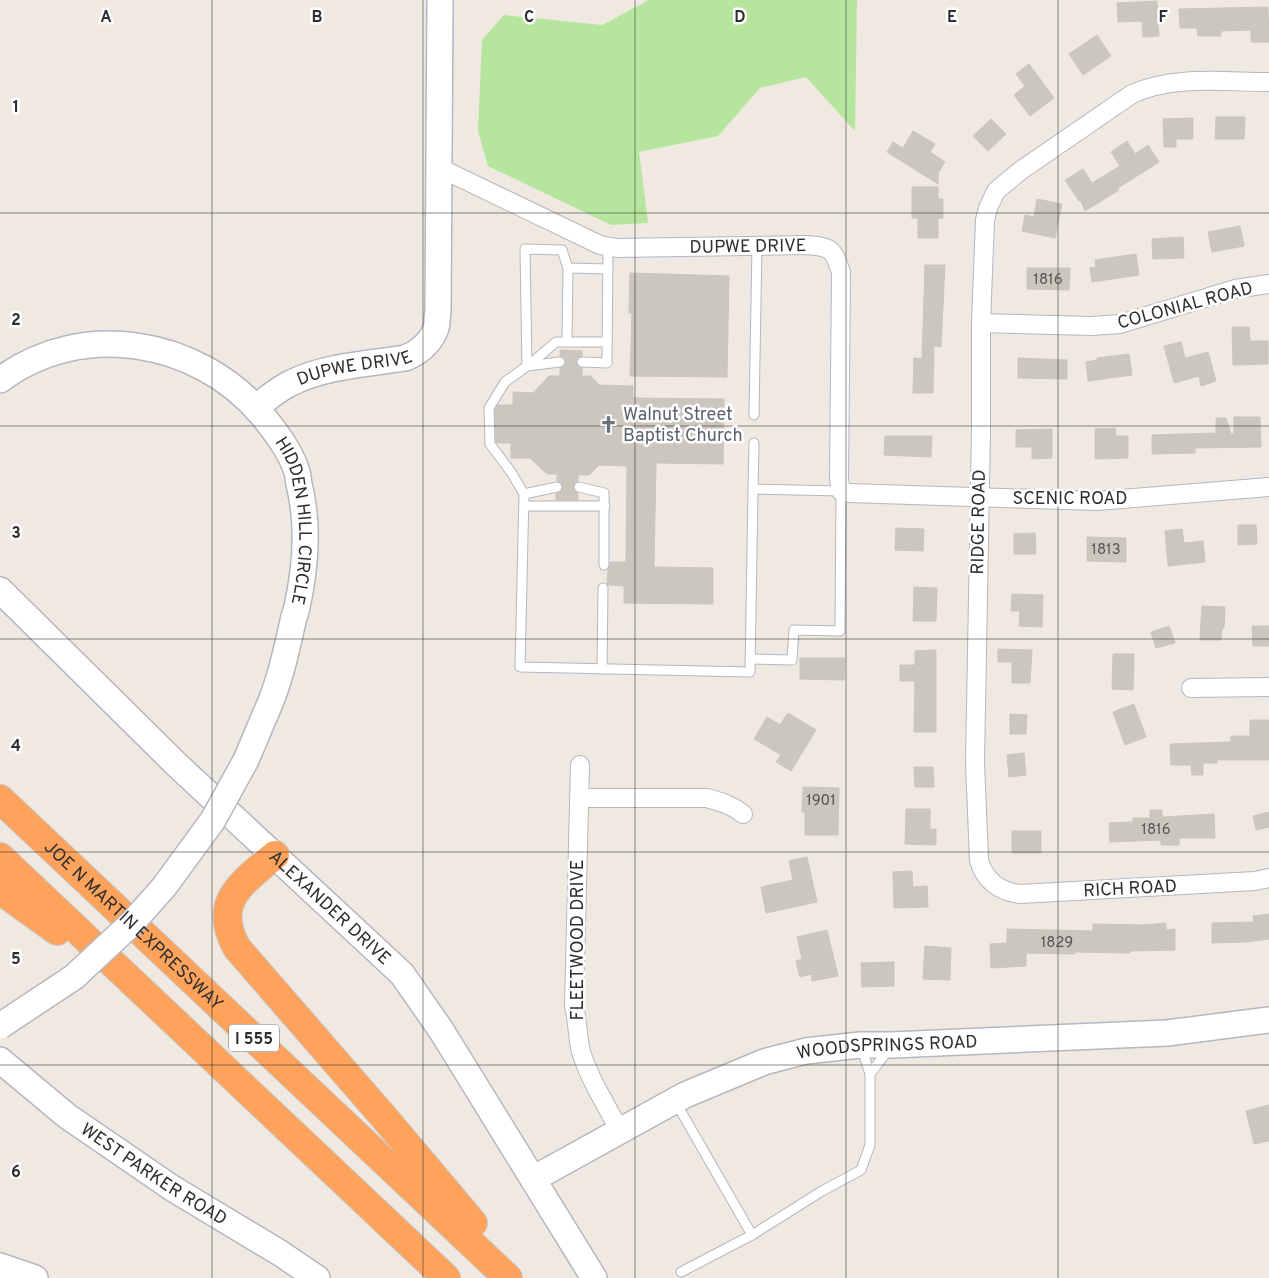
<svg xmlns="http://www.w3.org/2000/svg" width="1269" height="1278" font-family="Overpass,sans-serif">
	<rect width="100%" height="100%" fill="#efe9e1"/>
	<path fill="#b6e59e" d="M649,0h208l-2,131 -49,-54 -46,11 -42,48 -79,16 9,71 -37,2 -123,-59 -10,-35 4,-91 22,-25 98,10z"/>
	<g fill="#cbc7bf" stroke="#cbc5ba">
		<path d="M1157,1l2,35 -16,1 -1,-16 -24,1 -1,-19z"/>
		<path d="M1268,7l1,35h-18v-12l-30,1v5h-23l-1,-8h-17l-1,-19z"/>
		<path d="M1097,35l14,21 -28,19 -14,-21z"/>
		<path d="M1029,64l25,34 -24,18 -16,-21 11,-9 -9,-12z"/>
		<path d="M1216,117h29l-1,22h-29z"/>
		<path d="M1193,118v21h-17v8h-12l-1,-28z"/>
		<path d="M991,119l15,15 -18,17 -15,-15z"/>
		<path d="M913,131l22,13 -5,8 15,10 -7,11v11l-51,-32 6,-10 10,6z"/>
		<path d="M1127,141l8,13 13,-9 11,17 -41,26 1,2 -34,21 -4,-10h-2l-14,-21 18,-11 9,14 28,-17 -9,-14z"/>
		<path d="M912,187h26v12h5v19h-5v20h-20v-20h-6z"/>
		<path d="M1037,199l25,5 -7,34 -33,-7 3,-16 9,2z"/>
		<path d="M1240,226l4,20 -32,6 -4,-20z"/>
		<path d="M1183,237l1,21 -31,1 -1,-20z"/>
		<path d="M1136,254l3,21 -47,7 -2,-14 6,-1 -1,-7z"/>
		<path d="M925,265h20l-4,82 -7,-1 -1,47h-20l1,-35 8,1z"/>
		<path d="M1027,268h43l-1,22 -42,-1z"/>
		<path d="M630,273l99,3 -2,101 -97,-1 2,-63h-3z"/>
		<path d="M1232,327h17l1,14h18v23l-35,1z"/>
		<path d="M1181,342l4,16 23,-6 8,29 -15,5 -2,-10 -25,7 -10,-37z"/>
		<path d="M560,350l22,1v5l-5,2 -1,4 2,5 4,1v8h9l8,9 34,1v12l91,1 -1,65 -67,-1 -2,104 59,1v36l-89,-1v-17l-15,-1 -2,-1 1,-14 2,-8h16l1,-96 -28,-1 -10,10h-11v6l-3,1 -2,4 1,5 4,2v7h-22v-6l6,-3 1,-5 -2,-4 -4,-1v-7h-10l-17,-16h-19v-15h-14l-1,-1 -1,-32 3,-5h15v-13l20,1 16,-17h11v-8l4,-1 2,-5 -1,-4 -5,-2z"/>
		<path d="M1129,354l3,21 -44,6 -2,-19 11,-2v-2z"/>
		<path d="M1018,358l49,2v19l-49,-1z"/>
		<path d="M1234,417h26l1,30 -66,1v5l-43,1v-19l64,-2v-15h10l5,16h3z"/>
		<path d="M1115,428l1,8h12v22l-33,1v-30z"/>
		<path d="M1052,429v29l-20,1v-12h-16v-17z"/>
		<path d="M885,436h47l-1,21 -47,-2z"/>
		<path d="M1238,525h18l1,19 -19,1z"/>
		<path d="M896,528l28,1 -1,22 -28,-1z"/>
		<path d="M1182,529l2,14 19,-2 2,21 -37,4 -3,-35z"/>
		<path d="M1035,533l1,21h-22v-20z"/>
		<path d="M1087,537l39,1v24l-39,-1z"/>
		<path d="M914,587l23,1 -1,33h-23z"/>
		<path d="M1012,594l31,1 -1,32 -23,-1 1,-15h-9z"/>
		<path d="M1202,606l23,1 -1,21h-2l-1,12h-21z"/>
		<path d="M1169,626l6,17 -19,5 -5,-16z"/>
		<path d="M1252,626h17v20h-16z"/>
		<path d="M998,649l34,1 -2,33h-18v-21h-14z"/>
		<path d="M936,650v82h-22l1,-51h-15v-16h15v-14z"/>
		<path d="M1113,654h21l-1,36 -21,-1z"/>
		<path d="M800,658h45l-1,22 -44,-1z"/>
		<path d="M1134,704l12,33 -21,8 -12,-33z"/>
		<path d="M788,713l28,17 -25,41 -15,-9 5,-7 -27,-16 13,-22 13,8z"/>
		<path d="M1010,714l17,1 -1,19h-16z"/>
		<path d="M1250,720h19v40h-52v3h-14v12h-11l-1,-10h-20l-1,-21 61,-2v-6h19z"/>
		<path d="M1024,753l2,22 -17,2 -2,-22z"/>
		<path d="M914,767h19l1,20h-19z"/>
		<path d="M803,787l36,1 -1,47h-33v-23h-3z"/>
		<path d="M906,809h24v20h6v16l-31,-1z"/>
		<path d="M1150,810h12v7l52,-3 1,24h-36v7h-18v-5l-51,2 -1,-19 24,-1v-4h17z"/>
		<path d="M1269,812v15l-13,3 -3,-14z"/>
		<rect x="1012" y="831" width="29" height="22"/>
		<path d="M807,857l10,45 -51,11 -5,-26 32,-7 -4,-19z"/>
		<path d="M912,871l1,16 14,-1 1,21 -34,1 -1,-36z"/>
		<path d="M1269,914v25l-23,3 -34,1v-20l42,-1 -1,-6z"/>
		<path d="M1166,923v7l9,-1v21l-45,1v2l-55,-1v2l-49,-1v13l-35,2 -1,-24 17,-1v-14l86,2v-7l50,1z"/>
		<path d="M827,930l11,46 -26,5 -1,-7 -11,3 -4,-16 6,-2 -5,-22z"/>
		<path d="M925,946l26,2 -1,32 -27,-1z"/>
		<path d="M894,962v24l-32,1 -1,-24z"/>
		<path d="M1269,1105v36l-15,3 -8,-33z"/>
	</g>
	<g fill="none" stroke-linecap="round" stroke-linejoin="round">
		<defs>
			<g id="lane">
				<path d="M567,341l1,-73"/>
				<path d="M560,362l-33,4 -22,16 -16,26 1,36 21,28 13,22 -4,173 230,5 3,-183"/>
				<path d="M582,362l25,1 1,-117"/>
				<path d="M527,366l-2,-117 37,1 6,18 40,1"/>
				<path d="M528,366l28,-24h51"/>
				<path d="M754,415l3,-170"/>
				<path d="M579,487l25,6v72"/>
				<path d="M524,494l33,-7"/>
				<path d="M524,506h81"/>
				<path d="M750,659l42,1 2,-30 46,1 1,-140 -88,-2 1,-46"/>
				<path d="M602,669l1,-81"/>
				<path d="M861,1046l9,28"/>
				<path d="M675,1101l77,134"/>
				<path d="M681,1272l71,-37 70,-44 39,-21 9,-25v-71l19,-25"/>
			</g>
			<g id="street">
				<path d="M1269,82c-45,0 -95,-7 -137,12l-112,77 -24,20 -8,17 -3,12 -4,103v107l-6,333 4,97c5,20 21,32 41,34l235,-13 14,-3"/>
				<path id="s1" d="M438,167l162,78 17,3 190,-3c25,2 26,4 34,27l-2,207 2,12 9,2 247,8 172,-14"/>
				<path d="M981,323l110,3 29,-2 115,-35 34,-5"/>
				<path d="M1191,688l78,-1"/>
				<path d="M580,765l-6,241c4,15 3,30 7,46 9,28 25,53 39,79"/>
				<path d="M579,798h128c14,4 25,7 36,16"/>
			</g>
			<g id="secondary">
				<path id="s2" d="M0,380c81,-61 198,-41 262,35 13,16 27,34 34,54 2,4 2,10 3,15 10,40 7,82 -2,123 -1,5 -3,9 -4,14 -7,32 -14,64 -28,94"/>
				<path id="s3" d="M256,407c11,-8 22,-18 35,-24 34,-17 76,-19 114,-25 14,-5 29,-18 32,-34 0,-4 0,-8 1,-12l2,-312"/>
				<path id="s4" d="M0,590l176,174 226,210 39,56 153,248"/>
				<path id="s5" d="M0,1060l67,56 105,72 108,65 37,25"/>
				<path id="s6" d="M533,1179l152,-84 79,-33 42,-11 54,-6h32l275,-12 102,-13"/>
				<path d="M0,1266l35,12"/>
			</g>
			<g id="highway">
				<path id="s7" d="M0,799l508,479"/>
				<path d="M275,855c-33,28 -64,47 -38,93l151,174 85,101"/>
				<path d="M0,857l446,421"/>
				<path d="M0,890l57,41"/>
			</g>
		</defs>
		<use href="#lane" stroke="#b4b7c1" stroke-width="11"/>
		<use href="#street" stroke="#b4b7c1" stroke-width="20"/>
		<use href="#secondary" stroke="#b4b7c1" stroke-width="28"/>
		<use href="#highway" stroke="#c9c9c9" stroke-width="30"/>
		<use href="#lane" stroke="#fff" stroke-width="9"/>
		<use href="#street" stroke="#fff" stroke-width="18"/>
		<use href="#secondary" stroke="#fff" stroke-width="25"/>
		<use href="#highway" stroke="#ffa35c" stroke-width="28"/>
		<defs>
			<path id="secondary-bridge" d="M0,1026l74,-49 58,-54 32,-36 49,-67 33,-60 19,-45"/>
		</defs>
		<use href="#secondary-bridge" stroke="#b4b7c1" stroke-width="28" stroke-linecap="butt"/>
		<use href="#secondary-bridge" stroke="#fff" stroke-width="25"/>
	</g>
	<path fill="none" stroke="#2e2e2e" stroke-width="1" stroke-opacity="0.55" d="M212,0v1278M423,0v1278M635,0v1278M846,0v1278M1058,0v1278M0,213h1269M0,426h1269M0,639h1269M0,852h1269M0,1065h1269"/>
	<defs>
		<symbol id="church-bare" viewBox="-9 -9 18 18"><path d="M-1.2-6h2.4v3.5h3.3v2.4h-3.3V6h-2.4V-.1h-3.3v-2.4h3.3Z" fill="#6b7280" stroke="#fff" stroke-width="2.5" paint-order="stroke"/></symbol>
	</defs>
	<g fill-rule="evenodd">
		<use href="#church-bare" x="596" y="412" width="25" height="25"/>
	</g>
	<g text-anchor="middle" stroke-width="5" stroke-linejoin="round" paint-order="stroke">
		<g font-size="15" fill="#555452">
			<text x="1048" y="284">1816</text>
			<text x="1106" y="554">1813</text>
			<text x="821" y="805">1901</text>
			<text x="1156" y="834">1816</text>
			<text x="1057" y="947">1829</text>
		</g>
		<rect fill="#fff" stroke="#6d6d6d" stroke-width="1" x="229" y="1024.5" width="50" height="27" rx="4"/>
		<g font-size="16" font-weight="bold" fill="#2e2e2e">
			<text x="254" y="1044">I 555</text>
		</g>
		<g font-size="18" fill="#2e2e2e" stroke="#fff">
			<text dy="6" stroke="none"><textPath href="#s1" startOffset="328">DUPWE DRIVE</textPath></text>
			<text transform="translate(1185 305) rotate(-15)" y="6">COLONIAL ROAD</text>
			<text dy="6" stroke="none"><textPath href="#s3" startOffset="108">DUPWE DRIVE</textPath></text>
			<text x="1070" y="504">SCENIC ROAD</text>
			<text transform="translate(978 522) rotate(-89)" y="6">RIDGE ROAD</text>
			<text dy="6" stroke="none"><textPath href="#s2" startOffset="406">HIDDEN HILL CIRCLE</textPath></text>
			<text transform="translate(1130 888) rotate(-3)" y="6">RICH ROAD</text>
			<text dy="6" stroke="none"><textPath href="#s4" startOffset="458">ALEXANDER DRIVE</textPath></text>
			<text dy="6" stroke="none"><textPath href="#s7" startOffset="184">JOE N MARTIN EXPRESSWAY</textPath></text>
			<text transform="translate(577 940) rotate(-90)" y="6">FLEETWOOD DRIVE</text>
			<text dy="6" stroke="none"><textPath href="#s6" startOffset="384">WOODSPRINGS ROAD</textPath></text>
			<text dy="6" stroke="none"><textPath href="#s5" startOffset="192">WEST PARKER ROAD</textPath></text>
		</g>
		<g font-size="18" fill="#5b616d" stroke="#fff" text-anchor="start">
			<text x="623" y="420">Walnut Street<tspan x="623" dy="21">Baptist Church</tspan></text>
		</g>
	</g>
	<g font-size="16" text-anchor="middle" font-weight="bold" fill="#2e2e2e" stroke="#fff" stroke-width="5" stroke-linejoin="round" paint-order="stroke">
		<text x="106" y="22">A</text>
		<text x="317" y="22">B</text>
		<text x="529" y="22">C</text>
		<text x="740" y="22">D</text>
		<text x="952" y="22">E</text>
		<text x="1163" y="22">F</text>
		<text x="16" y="112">1</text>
		<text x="16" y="325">2</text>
		<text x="16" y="538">3</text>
		<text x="16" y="751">4</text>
		<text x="16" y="964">5</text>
		<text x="16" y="1177">6</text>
	</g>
</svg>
